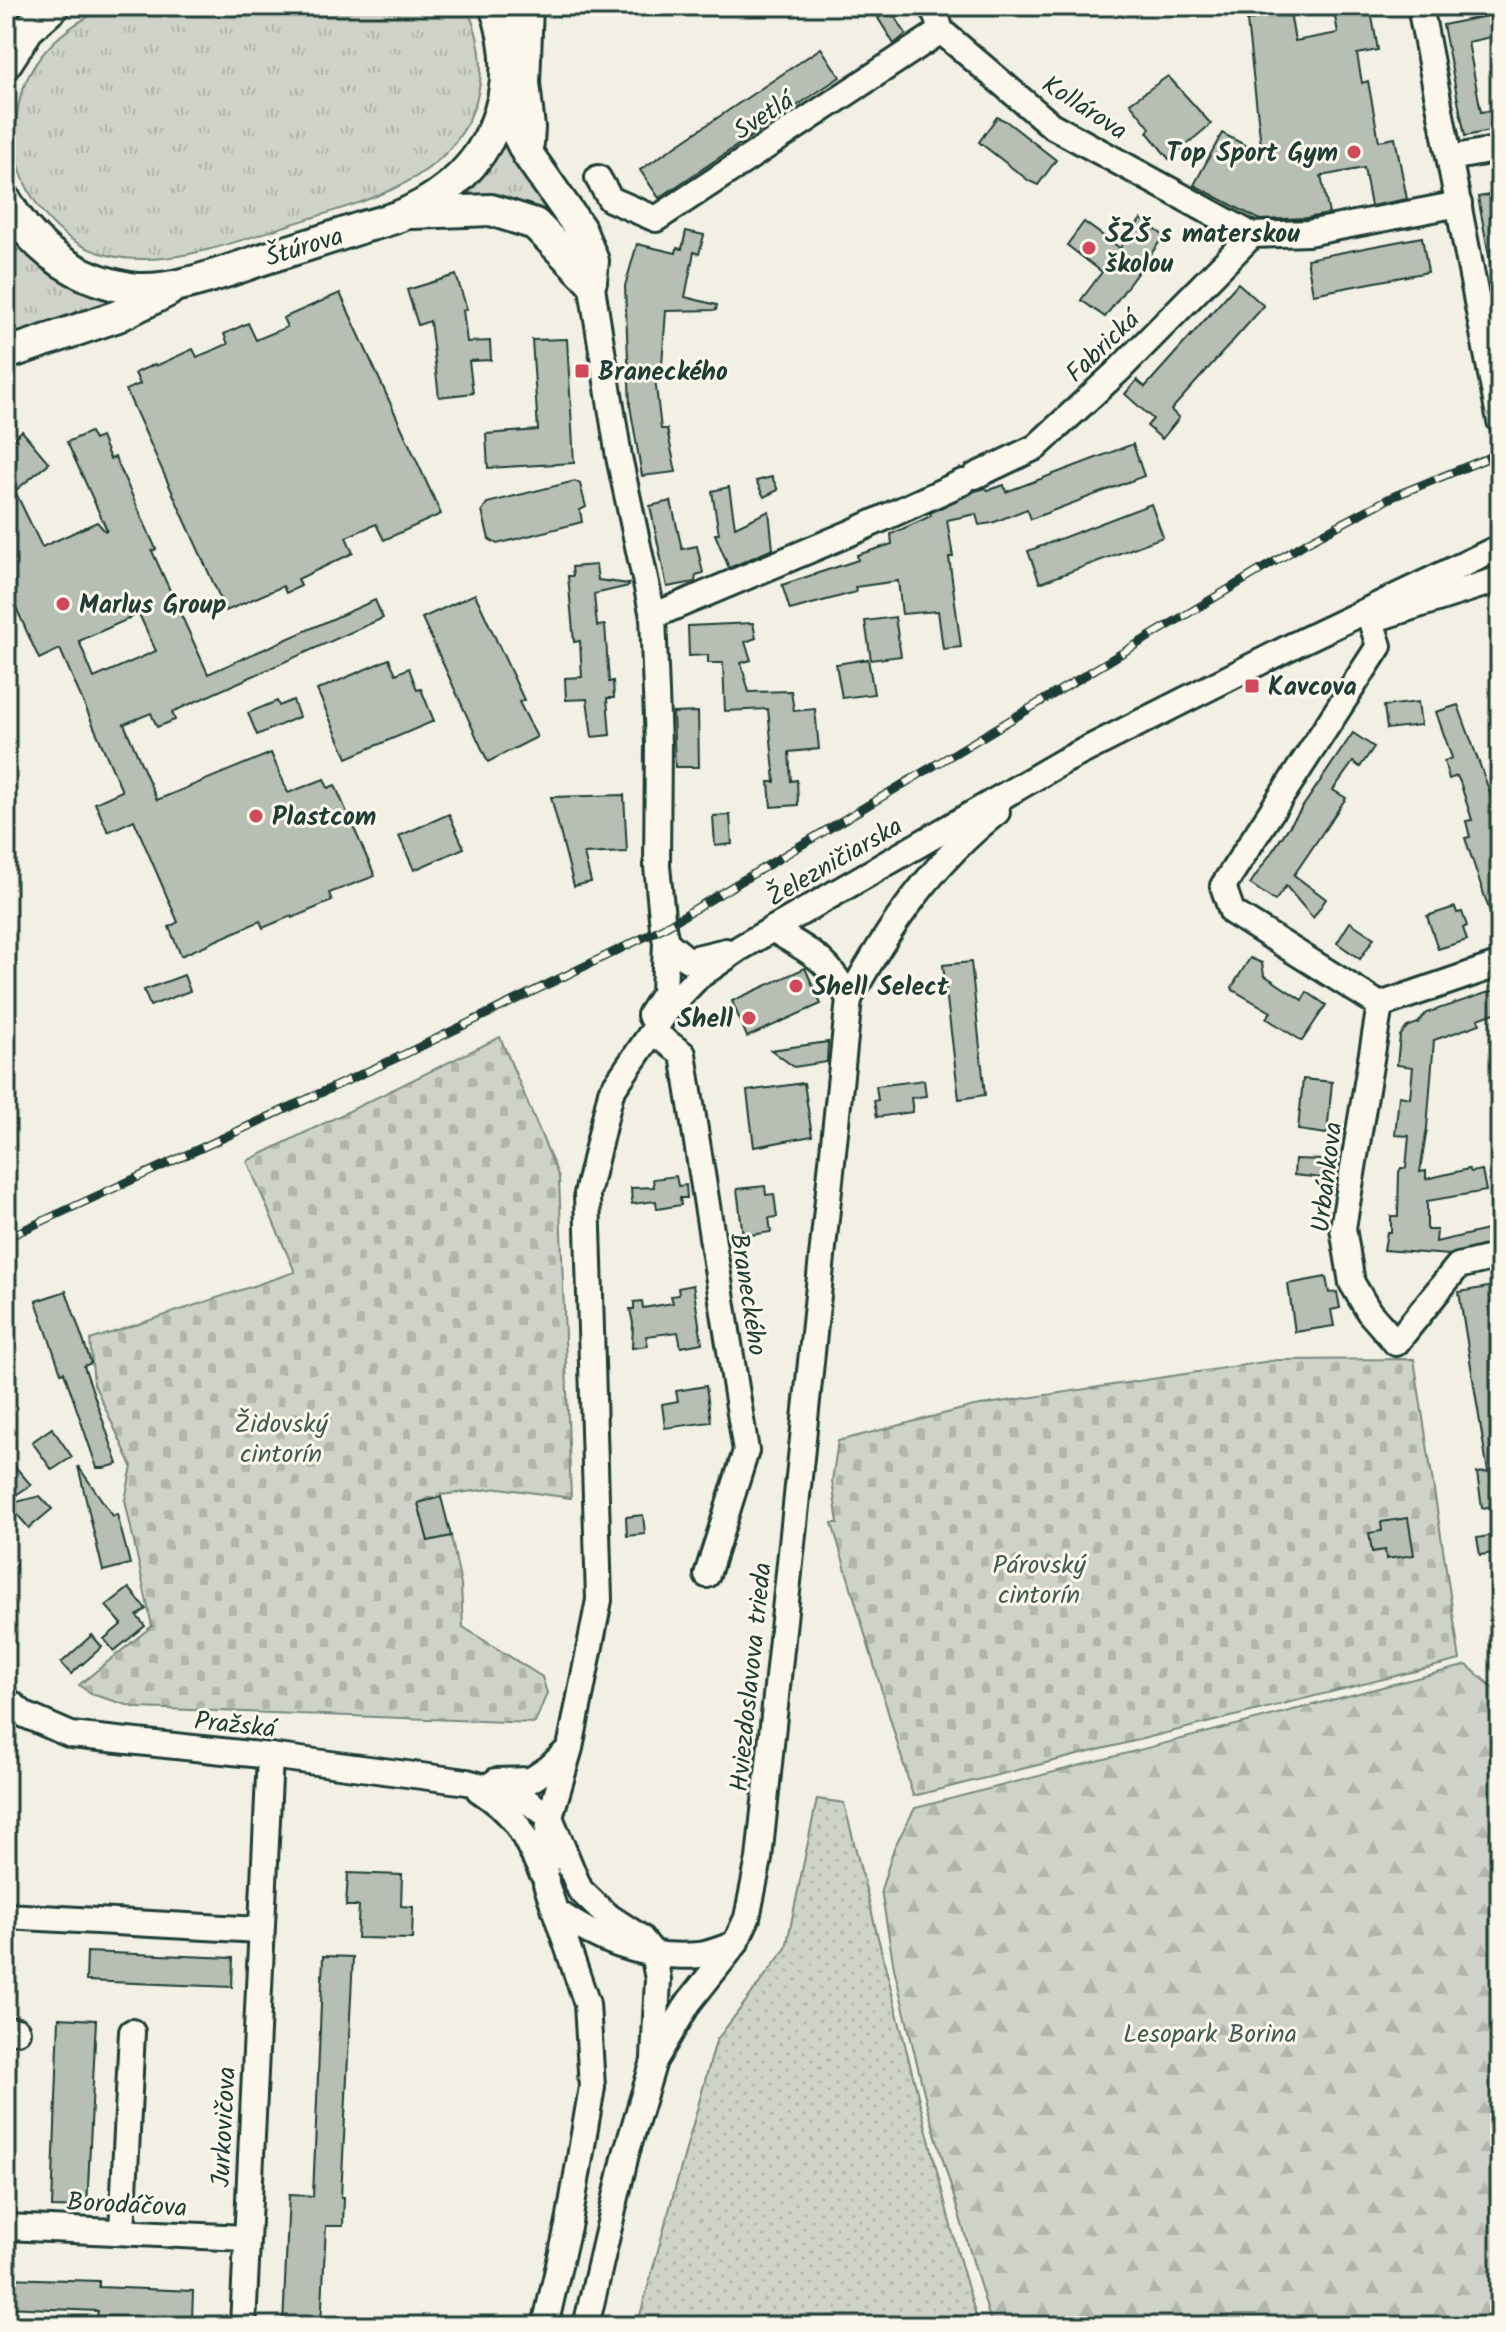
<svg xmlns="http://www.w3.org/2000/svg" width="1506" height="2332" font-family="Kalam,sans-serif">
	<defs>
		<pattern id="grass-tufts" width="24" height="20" patternUnits="userSpaceOnUse" patternTransform="scale(2)"><rect width="24" height="20" fill="#cfd2c8"/><path d="M3 7l-1-3M5 7V3M7 7l1-3M15 17l-1-3M17 17v-4M19 17l1-3" fill="none" stroke="#b1b5ac"/></pattern>
		<pattern id="forest-firs" width="22" height="20" patternUnits="userSpaceOnUse" patternTransform="scale(2)"><rect width="22" height="20" fill="#cfd2c8"/><path d="M5 1l3.5 6h-7zM16 11l3.5 6h-7z" fill="#b1b5ac"/></pattern>
		<pattern id="cemetery-stones" width="16" height="16" patternUnits="userSpaceOnUse" patternTransform="scale(2)"><rect width="16" height="16" fill="#cfd2c8"/><path d="M2 7V4a2 2 0 0 1 4 0v3zM10 15v-3a2 2 0 0 1 4 0v3z" fill="#b1b5ac"/></pattern>
		<pattern id="garden-dots" width="8" height="8" patternUnits="userSpaceOnUse" patternTransform="scale(2)"><rect width="8" height="8" fill="#cfd2c8"/><path d="M2 2h.1M6 6h.1" fill="none" stroke="#b1b5ac" stroke-width="1.8" stroke-linecap="round"/></pattern>
	</defs>
	<rect width="100%" height="100%" fill="#f2f0e5"/>
	<filter id="ink" filterUnits="userSpaceOnUse"><feTurbulence type="fractalNoise" baseFrequency=".0125" numOctaves="2"/><feDisplacementMap in="SourceGraphic" scale="16" xChannelSelector="R" yChannelSelector="G"/><feConvolveMatrix kernelMatrix="1 2 1 2 8 2 1 2 1" color-interpolation-filters="sRGB"/></filter>
	<g filter="url(#ink)">
		<g fill="url(#grass-tufts)" stroke="#77887e" stroke-width="2">
			<path d="M111,6h355c13,27 19,59 12,88 -21,89 -115,107 -189,131 -83,26 -189,70 -251,-19 -20,-29 -26,-57 -21,-92 7,-53 46,-89 94,-108z"/>
			<path d="M507,142l10,22 27,40 1,6 -8,2 -68,-14 -4,-3 35,-50z"/>
			<path d="M19,249h5l20,18 65,29 3,6 -4,4 -102,31v-39l7,-14 2,-32z"/>
		</g>
		<path fill="url(#forest-firs)" stroke="#77887e" stroke-width="2" d="M1467,1665l33,29v632h-508l-64,-217 -34,-141 -13,-78 13,-42 21,-40z"/>
		<g fill="url(#cemetery-stones)" stroke="#77887e" stroke-width="2">
			<path d="M500,1037l59,140 12,321 -71,-10 -59,7v2l-10,2 -1,-2 -12,6 10,38 23,-5 10,49 2,42 79,50 5,16 -12,30 -398,-15 -46,-14 -12,-9 73,-59 -27,-126 7,-34 -38,-82 -4,-44 205,-68 -48,-111z"/>
			<path d="M1414,1359l46,301 -547,136 -81,-273h6l-6,-42 6,-40 136,-35 303,-46z"/>
		</g>
		<path fill="url(#garden-dots)" stroke="#77887e" stroke-width="2" d="M817,1799l27,4 114,451 21,72h-342l79,-285 70,-93z"/>
		<g fill="#b7beb3" stroke="#1f3d34" stroke-width="2" fill-rule="evenodd">
			<path d="M1333,6h37l8,44 -21,4 5,29 6,-2 11,60 16,-3 12,61 -36,7 -7,-38 -43,8 8,38 -23,4 -46,2 -66,-35 28,-52 40,21 -15,-133 42,-14 6,34 43,-8z"/>
			<path d="M891,10l15,24 -12,10 -16,-26z"/>
			<path d="M1500,13v22l-32,7 13,70 19,-3v20l-35,7 -22,-111z"/>
			<path d="M821,48l19,29 -181,121 -19,-28z"/>
			<path d="M1168,76l43,48 -42,35 -22,-27 3,-4 -20,-25z"/>
			<path d="M997,117l9,4 50,39 -18,25 -9,-4 -50,-39z"/>
			<path d="M1500,193v78l-8,1 -14,-75z"/>
			<path d="M1141,219l23,17 -59,81 -24,-17 21,-28 -35,-27 17,-23 36,26z"/>
			<path d="M686,231l18,4 -5,19 -5,-2 -9,45 32,8 -1,5 -50,1 -5,67h-6l6,51h6l9,43 -34,4 -12,-70 -5,-120 12,-42 39,9 1,-5 5,1z"/>
			<path d="M1422,237l6,35 -115,22 -6,-35z"/>
			<path d="M456,275l11,34 -4,1 4,32 23,-1 1,19 -22,1 4,32 -34,4 -9,-76 -12,4 -11,-35z"/>
			<path d="M1238,283l26,23 -93,104 8,8 -17,21 -15,-13 6,-7 -28,-25 12,-14 8,7z"/>
			<path d="M340,293l101,221 -57,26 -8,-16 -30,13 7,16 -55,26 3,7 -15,7 -3,-7 -57,25 -100,-221 14,-6 -5,-11 20,-9 1,2 37,-17 4,8 31,-13 -4,-10 24,-11 8,17 31,-13 -4,-9z"/>
			<path d="M567,339l7,124 -86,5 -2,-34 52,-4 -6,-90z"/>
			<path d="M22,431l27,32 -34,28 27,56 55,-25 8,9 2,-1 -40,-88 23,-10 4,8 7,-3 9,22 5,-2 41,92 -4,2 56,123 167,-74 8,18 -211,94 3,8 -18,7 -6,-14 -27,11 33,76 114,-47 17,40 36,-14 4,9 7,-3 40,91 -46,17 3,8 -40,17 -1,-2 -28,12 -3,-7 -79,35 -12,-29 9,-5 -44,-102 -26,12 -13,-29 27,-12 -62,-142 -21,10 -33,-74v-141zM139,614l17,37 -62,27 -15,-37z"/>
			<path d="M1133,444l11,32 -113,43 -4,-10 -35,14 -13,2 -3,-11 -29,6 6,37h-4l12,90 -18,2 -5,-38 -36,3 -4,-33 -43,6 1,5 -66,18 -8,-25 76,-25 -1,-5 35,-11 -1,-10 40,-18 -1,-3 45,-22 11,-3 2,2 16,-5 2,7z"/>
			<path d="M772,477l6,13 -14,7 -8,-16z"/>
			<path d="M575,481l5,3 6,23 -6,3 2,12 -85,22 -8,-5 -7,-28 5,-8z"/>
			<path d="M729,487l6,40 34,-16 4,38 -44,19 -14,-34h4l-7,-43z"/>
			<path d="M671,501l11,48 15,-3 6,27 -7,2 -1,7 -28,5 -17,-81z"/>
			<path d="M1151,504l12,33 -123,46 -12,-32z"/>
			<path d="M596,565l2,15 31,4v2l-35,8 3,32 8,-1 4,57 4,-1 1,17h-7l3,37 -18,2 -5,-38 -21,1 -1,-22 17,-1 -2,-36 -6,1 -6,-66h5l-1,-9z"/>
			<path d="M475,594l49,106 -5,2 18,35 -49,25 -66,-144z"/>
			<path d="M895,617l6,39 -30,4 -6,-39z"/>
			<path d="M753,623l3,15 -11,4 6,18 -10,3 8,29 42,-1 3,20 21,-2 4,40 -30,3 2,29 6,-1 1,25 -27,2 -2,-25h6l-7,-73 -43,2 -2,-48h-15v-8l-19,1 -1,-30z"/>
			<path d="M389,659l7,15 13,-6 8,22 4,-1 13,32 -87,37 -30,-68z"/>
			<path d="M868,659l6,35 -32,4 -6,-34z"/>
			<path d="M293,700l6,17 -42,18 -9,-22 29,-12 2,5z"/>
			<path d="M1418,702l3,23 -34,4 -3,-23z"/>
			<path d="M1458,705l42,115v113h-3l-32,-95 5,-1 -4,-16 6,-1 -12,-38 -3,-6 -8,3 -5,-18 8,-3 -16,-46z"/>
			<path d="M698,712l1,55h-24l-2,-54z"/>
			<path d="M1353,733l21,14 -14,20 -7,-5 -20,28 13,8 -52,77 32,24 -13,19 -27,-32 -11,15 -25,-17z"/>
			<path d="M624,795l3,57 -43,2 7,28 -17,4 -23,-89z"/>
			<path d="M449,814l15,34 -50,22 -15,-34z"/>
			<path d="M730,815l2,29 -17,2 -2,-30z"/>
			<path d="M1455,907l2,6 5,-1 5,14 -4,2 4,12 -29,9 -11,-33z"/>
			<path d="M1350,922l24,16 -14,21 -23,-16z"/>
			<path d="M1250,958l12,5 2,12 38,25 5,-8 19,13 -24,36 -36,-23 5,-6 -38,-22 -1,-3z"/>
			<path d="M971,962l14,133 -26,4 -16,-134z"/>
			<path d="M805,968l16,36 -74,33 -15,-36z"/>
			<path d="M184,975l6,16 -40,15 -6,-16z"/>
			<path d="M1495,990l5,21 -22,8 2,5 -46,16 -7,88 -7,44 6,-1v8l43,-10 2,3 11,-2 4,21 -59,10v29h10l-1,12 64,-15v14l-51,14 -65,-5 3,-18h4v-16h7l1,-44 2,-4h5l3,-32 -14,-1 4,-39 11,2 3,-31 -16,-2 3,-29 7,-9 11,-4 8,-10z"/>
			<path d="M828,1042l-1,20 -33,5 -23,-17z"/>
			<path d="M1303,1079l29,3 -5,52 -29,-4z"/>
			<path d="M924,1080l2,16 -15,2 2,14 -36,5 -3,-16 4,-1 -2,-14z"/>
			<path d="M804,1083l8,53 -58,11 -7,-56z"/>
			<path d="M1295,1159l29,1 -2,18 -28,-3z"/>
			<path d="M676,1176l2,10 8,-1 1,13h-7l1,7 -24,4 -1,-8 -24,3 -1,-16 23,-1 -1,-8z"/>
			<path d="M765,1186l1,9 8,-1 3,23 -8,1 2,14 -28,4 -6,-47z"/>
			<path d="M1326,1277l3,16 8,-1 3,16 -9,2 3,16 -39,6 -7,-48z"/>
			<path d="M693,1285l9,58 -21,4 -3,-15 -32,4 2,10 -16,2 1,-25 -3,-14h4v-7l8,-1 1,7 30,-5 -2,-7 8,-1 -1,-7z"/>
			<path d="M1500,1285v220l-18,3 -5,-35 11,-1 -29,-180z"/>
			<path d="M66,1291l25,72 -7,3 34,98 -14,4h-7l-33,-96 -3,1 -25,-72z"/>
			<path d="M706,1386l5,36 -46,6 -3,-24 16,-3 -2,-10z"/>
			<path d="M52,1428l20,29 -20,13 -20,-28z"/>
			<path d="M6,1456l25,29 -25,16z"/>
			<path d="M78,1466l35,50 4,-2 13,50 -27,7z"/>
			<path d="M40,1496l12,13 -23,19 -21,-24z"/>
			<path d="M441,1497l10,39 -23,5 -10,-38z"/>
			<path d="M643,1515l2,19 -18,2 -1,-19z"/>
			<path d="M1408,1518l6,37 -28,4 -1,-9 -13,2 -3,-19 13,-2 -1,-9z"/>
			<path d="M1500,1534v18l-20,3 -3,-17z"/>
			<path d="M129,1588l17,21 -9,7 8,10 -31,25 -10,-12 18,-15 -16,-18z"/>
			<path d="M92,1635l10,12 -31,27 -10,-11z"/>
			<path d="M348,1873l54,2 -1,31 12,1 -1,32 -55,-1 2,-32h-13z"/>
			<path d="M87,1952l146,6 -1,29 -146,-6z"/>
			<path d="M323,1956l30,1 -12,240h3l-1,29h-17l-5,100h-38l6,-131 24,1z"/>
			<path d="M59,2018l37,2 -9,188 -35,-1z"/>
			<path d="M6,2278l93,3v6l94,4 -1,29 -95,-4 1,-5 -92,-4z"/>
		</g>
		<g fill="none" stroke-linecap="round" stroke-linejoin="round">
			<defs>
				<g id="minor">
					<path d="M1420,6l80,415"/>
					<path d="M941,31l110,94 201,110 56,-2 151,-29"/>
					<path d="M1450,158l50,-9"/>
					<path d="M598,178l12,21 46,20 285,-188 -8,-25"/>
					<path d="M591,281l28,176 34,159 5,128 -1,122 6,62 3,14 -2,51 -14,22"/>
					<path d="M975,476l61,-29 82,-76 134,-136"/>
					<path d="M653,616l202,-85 108,-49"/>
					<path d="M1384,616l116,-37"/>
					<path d="M1371,621l8,25 -156,240 9,26 148,93"/>
					<path d="M772,929c37,22 57,30 77,70"/>
					<path d="M666,942l22,18 38,-9"/>
					<path d="M1380,1005l-37,223 9,55 17,29 27,31 62,-77 42,-10"/>
					<path d="M1380,1005l120,-41"/>
					<path d="M653,1032l30,22 63,397 -39,124"/>
					<path d="M6,1699l19,16 46,20 199,21 197,26 53,14 30,21 30,73 25,24 35,23 13,16 5,26 -4,79"/>
					<path d="M496,1781l35,-1 18,-12 19,-18"/>
					<path d="M479,1790c39,25 44,43 63,83"/>
					<path d="M557,1912c41,29 90,48 142,43 11,-1 24,-7 36,-11"/>
					<path d="M6,1916l254,14"/>
					<path d="M6,2030l11,1"/>
					<path d="M6,2227l240,11"/>
					<path d="M122,2231l10,-199"/>
					<path d="M243,2326l27,-570"/>
					<path d="M545,2326l24,-104 23,-135 -5,-83 -41,-120 -1,-29 5,-38 20,-69 29,-148 -12,-406 24,-102 59,-86 28,-29 42,-29 322,-186 232,-117 202,-96"/>
					<path d="M586,2326l40,-172 28,-93 35,-59 46,-58 12,-26 12,-59 90,-860c39,-71 84,-137 148,-187"/>
				</g>
				<g id="major">
					<path d="M527,6l-3,77 5,45 -1,15"/>
					<path d="M6,63l22,-34 26,-23"/>
					<path d="M503,105l24,48 53,76 13,32 -2,20"/>
					<path d="M6,201c28,48 69,78 124,87 42,7 106,-21 146,-33 29,-9 58,-18 87,-28 15,-4 32,-8 46,-15 82,-39 117,-120 86,-206"/>
					<path d="M413,213l78,-3 44,14 56,57"/>
					<path d="M6,354l112,-38 50,-25"/>
				</g>
			</defs>
			<use href="#minor" stroke="#1f3d34" stroke-width="30"/>
			<use href="#major" stroke="#1f3d34" stroke-width="36"/>
			<use href="#minor" stroke="#fbf7ec" stroke-width="24"/>
			<use href="#major" stroke="#fbf7ec" stroke-width="30"/>
			<defs>
				<path id="rail" d="M6,1238l399,-184 258,-126 646,-387 83,-44 108,-44"/>
			</defs>
			<use href="#rail" stroke="#1f3d34" stroke-width="9"/>
			<use href="#rail" stroke="#fbf7ec" stroke-width="6" stroke-dasharray="18" stroke-linecap="butt"/>
		</g>
	</g>
	<g fill="#d1495b" stroke="#fbf7ec" stroke-width="3">
		<circle cx="1354" cy="152" r="8"/>
		<circle cx="1089" cy="248" r="8"/>
		<rect x="574" y="363" width="16" height="16" rx="4"/>
		<circle cx="63" cy="604" r="8"/>
		<rect x="1244" y="678" width="16" height="16" rx="4"/>
		<circle cx="256" cy="816" r="8"/>
		<circle cx="796" cy="986" r="8"/>
		<circle cx="749" cy="1018" r="8"/>
	</g>
	<g text-anchor="middle" stroke-width="6" stroke-linejoin="round" paint-order="stroke">
		<g font-size="26" fill="#1f3d34" stroke="#fbf7ec">
			<text transform="translate(1085 107) rotate(33)" y="9">Kollárova</text>
			<text transform="translate(763 115) rotate(-33)" y="9">Svetlá</text>
			<text transform="translate(304 246) rotate(-17)" y="9">Štúrova</text>
			<text transform="translate(1102 346) rotate(-44)" y="9">Fabrická</text>
			<text transform="translate(834 861) rotate(-30)" y="9">Železničiarska</text>
			<text transform="translate(1326 1177) rotate(-83)" y="9">Urbánkova</text>
			<text transform="translate(749 1294) rotate(81)" y="9">Braneckého</text>
			<text transform="translate(750 1677) rotate(-84)" y="9">Hviezdoslavova trieda</text>
			<text transform="translate(235 1724) rotate(6)" y="9">Pražská</text>
			<text transform="translate(223 2127) rotate(-87)" y="9">Jurkovičova</text>
			<text transform="translate(127 2204) rotate(3)" y="9">Borodáčova</text>
		</g>
		<g font-size="26" font-weight="bold" fill="#1f3d34" stroke="#fbf7ec" text-anchor="start">
			<text x="1338" y="161" text-anchor="end">Top Sport Gym</text>
			<text x="1105" y="242">ŠZŠ s materskou<tspan x="1105" dy="30">školou</tspan></text>
			<text x="598" y="380">Braneckého</text>
			<text x="79" y="613">Marlus Group</text>
			<text x="1268" y="695">Kavcova</text>
			<text x="272" y="825">Plastcom</text>
			<text x="812" y="995">Shell Select</text>
			<text x="733" y="1027" text-anchor="end">Shell</text>
		</g>
		<g font-size="26" fill="#425b52" stroke="#fbf7ec">
			<text x="281" y="1432">Židovský<tspan x="281" dy="30">cintorín</tspan></text>
			<text x="1039" y="1573">Párovský<tspan x="1039" dy="30">cintorín</tspan></text>
			<text x="1210" y="2042">Lesopark Borina</text>
		</g>
	</g>
	<rect width="1506" height="2332" fill="none" stroke="#fbf7ec" stroke-width="32"/>
	<rect x="16" y="16" width="1474" height="2300" fill="none" stroke="#1f3d34" stroke-width="3" filter="url(#ink)"/>
</svg>
